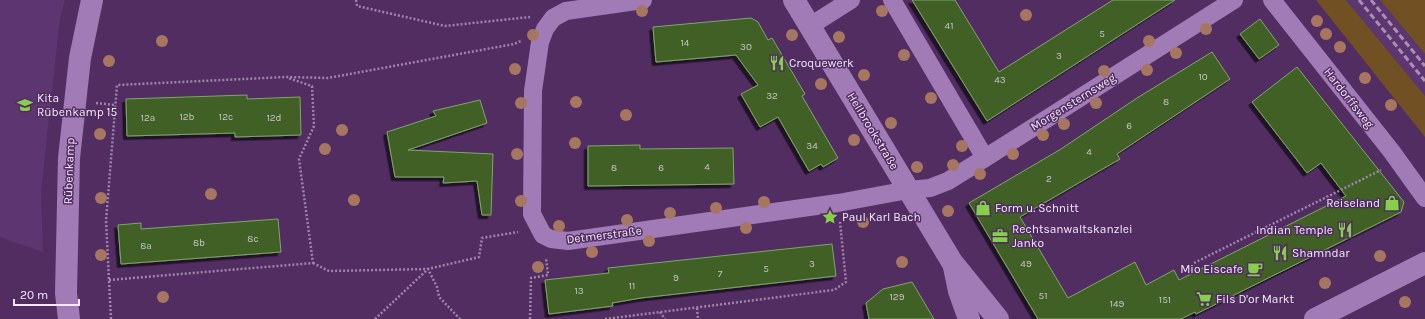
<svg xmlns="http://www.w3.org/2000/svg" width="1425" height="319" font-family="Karla,sans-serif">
	<defs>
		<filter id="shadow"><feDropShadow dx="-3.5" dy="3.5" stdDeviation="0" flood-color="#0009"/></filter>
	</defs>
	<rect width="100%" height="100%" fill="#512d62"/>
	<g fill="#5d3571">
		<path d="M0,0h65l-5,18 -19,174 2,60 -43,-15z"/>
		<path d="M1346,0h34l45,54v42z"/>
	</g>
	<g fill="#715124">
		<path d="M1316,0h30l79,96v41z"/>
		<path d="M1380,0h45v54z"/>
	</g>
	<g fill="#406028" stroke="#81a668" filter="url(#shadow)">
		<path d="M912,0h43l44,72 114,-72h62l-188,121z"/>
		<path d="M751,18l7,4 10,18 4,-2 33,56 -3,2 36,62 -15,9 -2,-3 -12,7 -31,-54 -18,10 -19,-33 17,-9 -22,-30 -80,7 -3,-35z"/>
		<path d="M1260,19l19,26 -20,14 -19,-25z"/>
		<path d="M1212,52l18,27 -113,75 3,5 -100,58 48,81 67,-36 11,23 28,-15 5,10 167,-84 -25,-33 -14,10 -55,-71 45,-35 107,135 -3,10 -205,102 -1,-2 -14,7h-143l-69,-116 92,-54 76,-51z"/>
		<path d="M247,95v4l53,-2 1,38 -66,2v-4l-108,3 -1,-37z"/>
		<path d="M480,100l7,23 -79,27 85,4 -2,61h-9l-5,-34 -34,2 1,-6h-49l-8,-45 49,-16 -3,-5z"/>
		<path d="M640,145v4l93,-1 1,36 -146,2v-40z"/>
		<path d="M278,219l3,33 -160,12 -3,-39 23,-2v6z"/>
		<path d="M832,244l4,32 -195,22 -29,5 1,3 -64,8 -4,-34 64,-7 -1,-5z"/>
		<path d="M912,282l22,37h-65l-3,-16 17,-14z"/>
	</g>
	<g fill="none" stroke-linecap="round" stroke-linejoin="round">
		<g stroke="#9e85aa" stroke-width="2.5" stroke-dasharray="2 2" stroke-linecap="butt">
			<path d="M356,0l1,6 88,20 85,-9"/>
			<path d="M96,103l19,2"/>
			<path d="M313,263l16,8 99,-2 9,18 2,10 21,22"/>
			<path d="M1194,263l187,-93"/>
			<path d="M109,280l204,-17 -14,-104 15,-33 -2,-40 -24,-8"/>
			<path d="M697,308l1,11"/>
			<path d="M660,312l5,7"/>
			<path d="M111,319l-5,-98 11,-136 169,-8 42,1 186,-34 7,-3"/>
			<path d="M375,319l53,-50 51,-12 3,-19 36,-6"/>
			<path d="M530,319l1,-41 17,-3 -2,-17"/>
			<path d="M605,319l229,-29 12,-8 -6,-60"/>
		</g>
		<g stroke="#a17bb6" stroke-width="18">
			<path d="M643,0l-77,11 -13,7 -8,11 -5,13 -7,49 -1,123 11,21 8,4 17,2 270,-38 70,-13 22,-2 18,-7 37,-23 249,-158"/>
			<path d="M892,0l93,158"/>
			<path d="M1272,0l120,152 33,46"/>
			<path d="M810,26l41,-26"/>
		</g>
		<g stroke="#a17bb6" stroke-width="22">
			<path d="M794,0l158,262 46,57"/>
			<path d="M954,267l5,24 10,28"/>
			<path d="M69,319l-3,-26 3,-135 11,-100 12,-58"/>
			<path d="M1315,319l110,-56"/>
		</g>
		<g stroke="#a790b3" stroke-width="3" stroke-dasharray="6 3" stroke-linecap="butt">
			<path d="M1359,0l66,81"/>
			<path d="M1371,0l54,66"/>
		</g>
	</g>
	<g fill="#a77660">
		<circle cx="642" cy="11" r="6"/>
		<circle cx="882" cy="11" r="6"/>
		<circle cx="1026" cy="15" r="6"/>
		<circle cx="1317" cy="21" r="6"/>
		<circle cx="1206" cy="29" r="6"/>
		<circle cx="1326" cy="34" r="6"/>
		<circle cx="533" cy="35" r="6"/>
		<circle cx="792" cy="35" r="6"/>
		<circle cx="839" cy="37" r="6"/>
		<circle cx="162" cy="41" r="6"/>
		<circle cx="1149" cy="41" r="6"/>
		<circle cx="1340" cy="47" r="6"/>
		<circle cx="1176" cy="53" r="6"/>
		<circle cx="904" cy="55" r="6"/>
		<circle cx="109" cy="61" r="6"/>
		<circle cx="515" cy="69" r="6"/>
		<circle cx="1147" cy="70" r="6"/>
		<circle cx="1104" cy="71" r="6"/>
		<circle cx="864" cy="75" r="6"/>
		<circle cx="1365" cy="78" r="6"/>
		<circle cx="821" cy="84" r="6"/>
		<circle cx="931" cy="98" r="6"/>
		<circle cx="576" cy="102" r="6"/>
		<circle cx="521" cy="103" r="6"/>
		<circle cx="1096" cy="103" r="6"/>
		<circle cx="1391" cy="105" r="6"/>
		<circle cx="626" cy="115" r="6"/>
		<circle cx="891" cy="123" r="6"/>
		<circle cx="1064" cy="124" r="6"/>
		<circle cx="342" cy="130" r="6"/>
		<circle cx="100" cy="134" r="6"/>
		<circle cx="1043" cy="135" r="6"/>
		<circle cx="854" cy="140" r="6"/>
		<circle cx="575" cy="143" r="6"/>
		<circle cx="962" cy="146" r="6"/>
		<circle cx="325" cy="149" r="6"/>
		<circle cx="517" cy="154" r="6"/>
		<circle cx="1013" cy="154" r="6"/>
		<circle cx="953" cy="165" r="6"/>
		<circle cx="917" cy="167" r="6"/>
		<circle cx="980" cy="174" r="6"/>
		<circle cx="211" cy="194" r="6"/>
		<circle cx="101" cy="198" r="6"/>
		<circle cx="354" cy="200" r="6"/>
		<circle cx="521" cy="201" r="6"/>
		<circle cx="764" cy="202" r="6"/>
		<circle cx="716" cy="208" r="6"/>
		<circle cx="948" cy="211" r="6"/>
		<circle cx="670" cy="213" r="6"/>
		<circle cx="627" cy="220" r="6"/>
		<circle cx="863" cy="222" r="6"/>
		<circle cx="559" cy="226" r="6"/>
		<circle cx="746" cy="228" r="6"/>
		<circle cx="649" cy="241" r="6"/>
		<circle cx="592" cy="252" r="6"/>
		<circle cx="101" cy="255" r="6"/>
		<circle cx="1380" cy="256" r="6"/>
		<circle cx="902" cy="262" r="6"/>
		<circle cx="538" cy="267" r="6"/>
		<circle cx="1325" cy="283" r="6"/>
		<circle cx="163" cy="297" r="6"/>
		<circle cx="1405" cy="302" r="6"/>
	</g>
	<defs>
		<symbol id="restaurant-bare" viewBox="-9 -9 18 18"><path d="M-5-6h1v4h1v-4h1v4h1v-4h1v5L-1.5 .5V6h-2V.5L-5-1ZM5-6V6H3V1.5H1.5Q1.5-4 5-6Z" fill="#87cf4b" stroke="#512d62" stroke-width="2.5" paint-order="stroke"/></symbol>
		<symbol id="school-bare" viewBox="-9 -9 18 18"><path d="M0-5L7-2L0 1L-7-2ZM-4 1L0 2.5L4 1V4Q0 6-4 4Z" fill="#87cf4b" stroke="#512d62" stroke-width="2.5" paint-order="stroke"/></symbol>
		<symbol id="shop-bare" viewBox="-9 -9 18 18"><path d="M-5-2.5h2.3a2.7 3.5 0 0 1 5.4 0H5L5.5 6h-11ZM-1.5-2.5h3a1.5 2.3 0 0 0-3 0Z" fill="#87cf4b" stroke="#512d62" stroke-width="2.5" paint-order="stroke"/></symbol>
		<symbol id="sight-bare" viewBox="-9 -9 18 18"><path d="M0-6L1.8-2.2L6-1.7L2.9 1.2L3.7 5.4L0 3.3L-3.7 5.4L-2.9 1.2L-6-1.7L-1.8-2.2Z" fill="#87cf4b" stroke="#512d62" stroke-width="2.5" paint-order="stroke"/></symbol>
		<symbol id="office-bare" viewBox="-9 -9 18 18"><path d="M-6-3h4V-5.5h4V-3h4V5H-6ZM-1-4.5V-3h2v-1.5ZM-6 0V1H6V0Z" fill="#87cf4b" stroke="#512d62" stroke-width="2.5" paint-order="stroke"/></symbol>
		<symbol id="cafe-bare" viewBox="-9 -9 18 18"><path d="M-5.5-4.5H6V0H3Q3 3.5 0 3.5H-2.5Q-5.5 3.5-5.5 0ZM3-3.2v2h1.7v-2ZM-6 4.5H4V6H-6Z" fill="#87cf4b" stroke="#512d62" stroke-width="2.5" paint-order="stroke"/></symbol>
		<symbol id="supermarket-bare" viewBox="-9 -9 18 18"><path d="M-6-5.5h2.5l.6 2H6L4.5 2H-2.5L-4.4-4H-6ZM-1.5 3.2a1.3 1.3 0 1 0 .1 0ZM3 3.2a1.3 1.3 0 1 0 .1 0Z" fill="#87cf4b" stroke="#512d62" stroke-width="2.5" paint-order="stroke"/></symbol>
	</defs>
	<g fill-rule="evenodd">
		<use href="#restaurant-bare" x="766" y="52" width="22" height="22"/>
		<use href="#school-bare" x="14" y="94" width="22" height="22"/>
		<use href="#shop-bare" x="1381" y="192" width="22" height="22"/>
		<use href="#shop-bare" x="972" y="197" width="22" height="22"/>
		<use href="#sight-bare" x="819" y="206" width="22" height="22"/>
		<use href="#restaurant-bare" x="1334" y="219" width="22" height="22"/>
		<use href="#office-bare" x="989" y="225" width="22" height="22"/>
		<use href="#restaurant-bare" x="1269" y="242" width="22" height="22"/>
		<use href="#cafe-bare" x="1244" y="258" width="22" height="22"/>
		<use href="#supermarket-bare" x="1193" y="288" width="22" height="22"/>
	</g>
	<g text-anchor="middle" stroke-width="3" stroke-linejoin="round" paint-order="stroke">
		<g font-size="10" fill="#c7c6c6">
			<text x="949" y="29">41</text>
			<text x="1102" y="37">5</text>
			<text x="685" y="46">14</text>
			<text x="746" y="50">30</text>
			<text x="1059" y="59">3</text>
			<text x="1203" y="80">10</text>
			<text x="1000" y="83">43</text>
			<text x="772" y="99">32</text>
			<text x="1166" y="105">8</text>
			<text x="187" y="120">12b</text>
			<text x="226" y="120">12c</text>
			<text x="148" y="121">12a</text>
			<text x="274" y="121">12d</text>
			<text x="1129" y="129">6</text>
			<text x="812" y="149">34</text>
			<text x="1089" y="155">4</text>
			<text x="707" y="170">4</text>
			<text x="614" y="171">8</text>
			<text x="661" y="171">6</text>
			<text x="1049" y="182">2</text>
			<text x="253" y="242">8c</text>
			<text x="199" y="246">8b</text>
			<text x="146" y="249">8a</text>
			<text x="812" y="267">3</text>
			<text x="1026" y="267">49</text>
			<text x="766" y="272">5</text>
			<text x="720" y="277">7</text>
			<text x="676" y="281">9</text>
			<text x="632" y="289">11</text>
			<text x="579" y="294">13</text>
			<text x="1043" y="299">51</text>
			<text x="897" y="300">129</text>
			<text x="1165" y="303">151</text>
			<text x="1117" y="307">149</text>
		</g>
		<g font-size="12" fill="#f4e8fb" stroke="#512d62" text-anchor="start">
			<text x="789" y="67">Croquewerk</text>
			<text x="37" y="102">Kita<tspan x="37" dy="14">Rübenkamp 15</tspan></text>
			<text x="1380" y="207" text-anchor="end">Reiseland</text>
			<text x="995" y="212">Form u. Schnitt</text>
			<text x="842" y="221">Paul Karl Bach</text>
			<text x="1012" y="233">Rechtsanwaltskanzlei<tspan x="1012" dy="14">Janko</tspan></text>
			<text x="1333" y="234" text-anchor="end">Indian Temple</text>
			<text x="1292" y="257">Shamndar</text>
			<text x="1243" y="273" text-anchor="end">Mio Eiscafe</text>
			<text x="1216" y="303">Fils D'or Markt</text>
		</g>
		<g font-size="12" fill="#f4e8fb" stroke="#512d62">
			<text transform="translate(1349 98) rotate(52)" y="4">Hardorffsweg</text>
			<text transform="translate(1073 102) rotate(-32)" y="4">Morgensternsweg</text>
			<text transform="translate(873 131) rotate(59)" y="4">Hellbrookstraße</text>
			<text transform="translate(69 171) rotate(-88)" y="4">Rübenkamp</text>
			<text transform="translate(604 235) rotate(-7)" y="4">Detmerstraße</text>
		</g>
	</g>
	<path d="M14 299v6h65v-6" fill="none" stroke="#f4e8fb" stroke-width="2"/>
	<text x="20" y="299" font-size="12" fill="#f4e8fb" stroke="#512d62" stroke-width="3" paint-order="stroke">20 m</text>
</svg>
